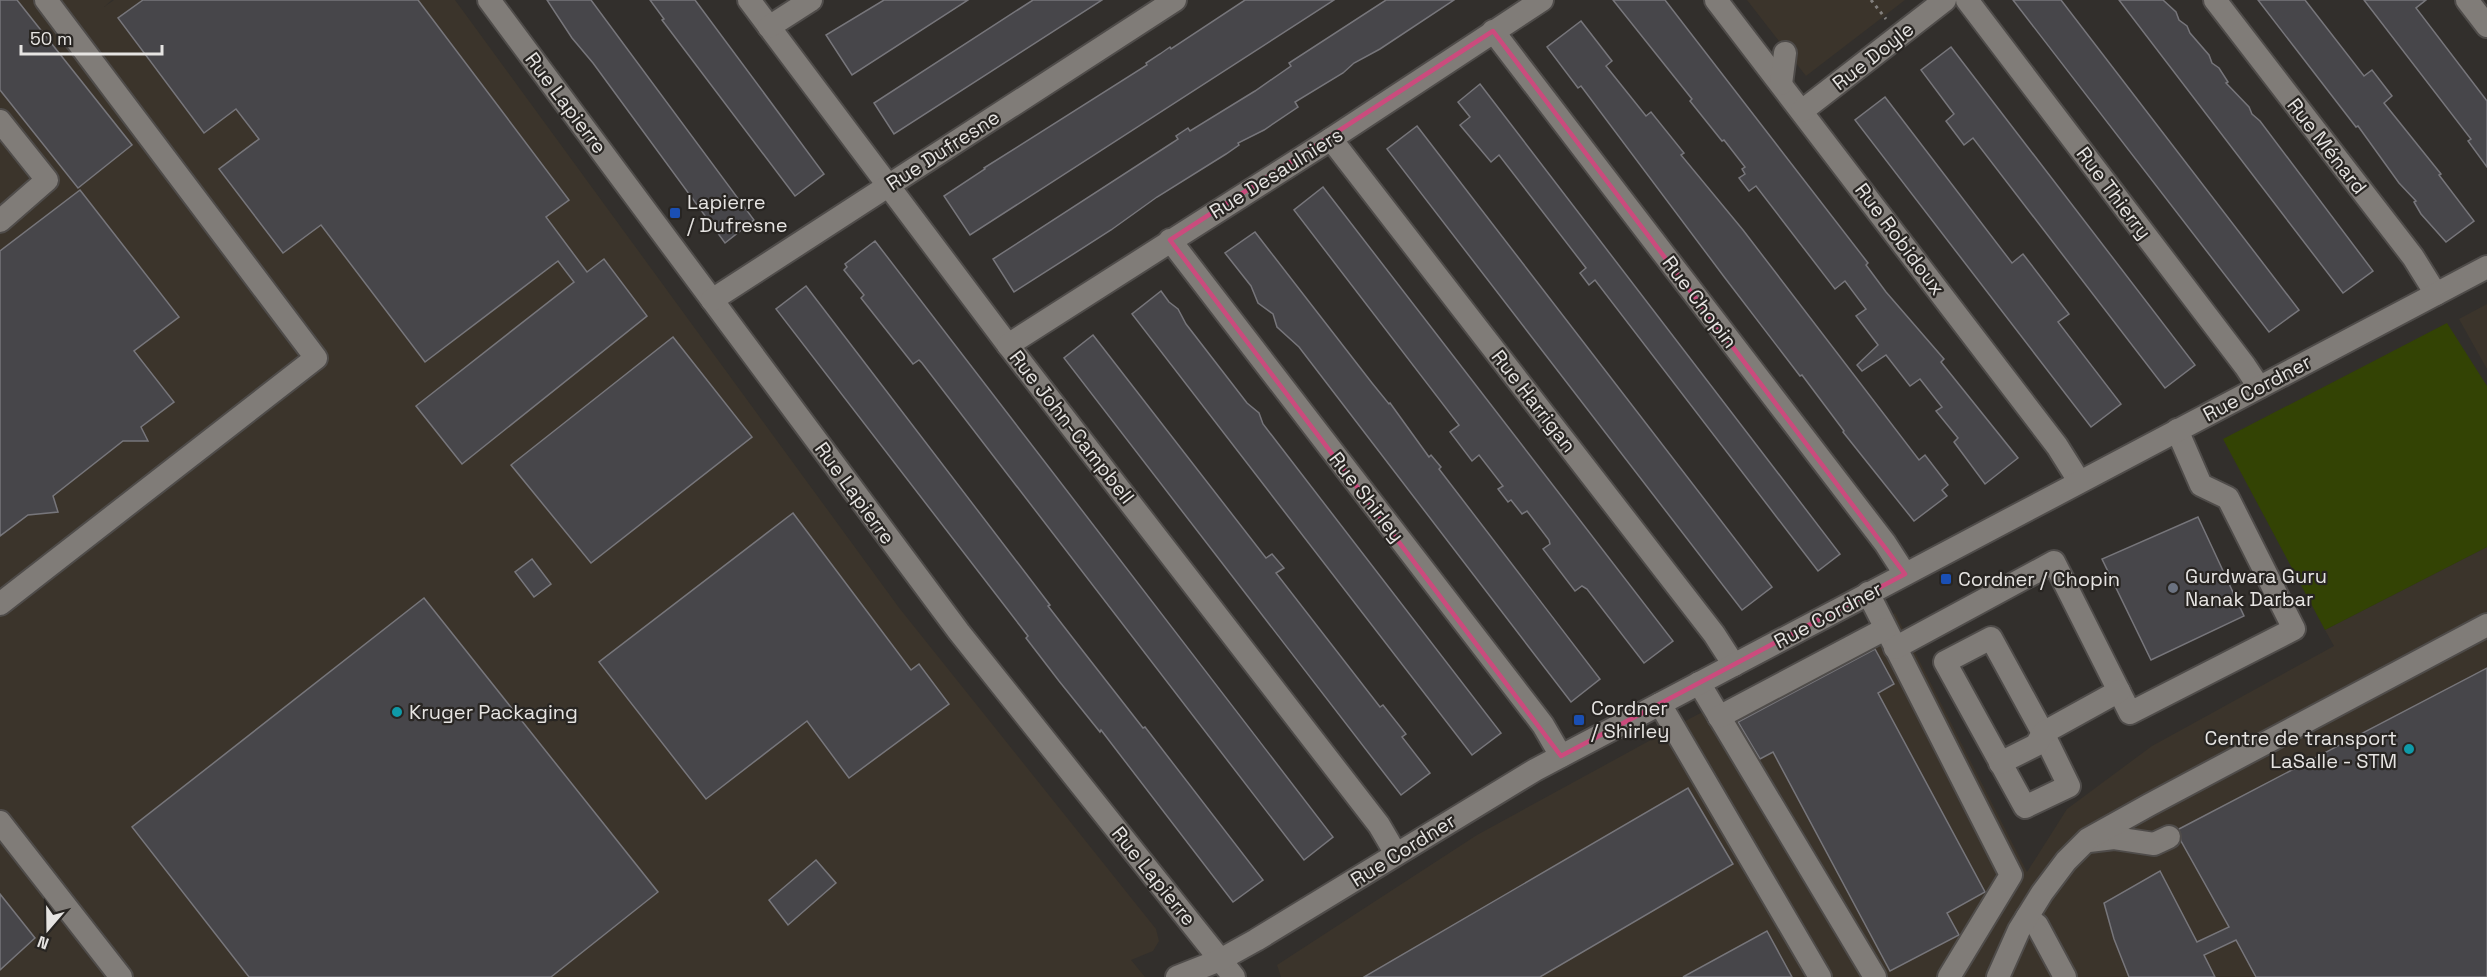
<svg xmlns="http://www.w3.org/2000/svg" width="2487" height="977" font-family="'Space Grotesk',sans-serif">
	<rect width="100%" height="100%" fill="#322f2c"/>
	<g fill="#3b342b">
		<path d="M0,0h112l-8,7 10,-7h341l445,609 256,320 3,12 -6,10 -22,9 14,17h-1145z"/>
		<path d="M1747,0h158l-99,76z"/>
		<path d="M2487,304v65l-28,-50z"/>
		<path d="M2487,547v430h-1206l-4,-12 200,-130 214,-117 204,-105 132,259 40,-63 85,-63 182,-100 -9,-16z"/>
	</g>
	<path fill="#334304" d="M2447,323l40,63v161l-162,83 -102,-191z"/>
	<g fill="#47464a" stroke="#77767b" stroke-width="1.5">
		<path d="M0,0h17l115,145 -54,43 -78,-98z"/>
		<path d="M143,0h275l151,200 -23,17 41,55 17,-13 43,57 -185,148 -46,-58 158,-124 -16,-21 -133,101 -104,-137 -38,28 -64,-84 40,-30 -23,-30 -32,24 -86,-115z"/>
		<path d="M547,0h44l163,220 -29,23 -132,-180 -21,-25z"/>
		<path d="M650,0h45l129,174 -29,22 -133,-176 2,-1z"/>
		<path d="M884,0h84l-116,75 -26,-40z"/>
		<path d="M1033,0h69l-208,134 -20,-31z"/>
		<path d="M1245,0h89l-364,235 -26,-39 41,-27 -1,-1 163,-103 -1,-2 14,-9 10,-7 1,2z"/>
		<path d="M1386,0h68l-74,49 -26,14 -11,10 -48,29 3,5 -34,23 -26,13 1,2 -13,9 -69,43 -46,33 -97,62 -21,-33 179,-116 6,-4 -2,-3 12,-8 2,3 65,-40 36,-25 -2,-3z"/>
		<path d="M1613,0h52l203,263 -2,2 20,27 58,67 -3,3 77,96 -33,26 -31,-42 4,-4 -22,-27 6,-4 -22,-28 -10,7 -24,-31 -24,16 -5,-6 21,-20 -22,-29 10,-7 -21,-28 -10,8 -79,-103 -7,5 -10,-13 6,-4 -3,-5 3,-2 -21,-27 -2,1 -32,-40 2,-2z"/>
		<path d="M2013,0h48l238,310 -30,22z"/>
		<path d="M2119,0h44l13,12 3,8 8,6 3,7 19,22 3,8 7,5 9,14 -2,1 23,24 3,7 8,7 113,150 -30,22z"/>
		<path d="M2258,0h47l59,76 8,-6 20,26 -8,7 57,71 -2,1 35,46 -28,21 -25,-28 -7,-12 2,-1 -17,-18 -41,-57 -2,1z"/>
		<path d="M2364,0h62l-10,8 71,93v66l-19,-26 3,-2z"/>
		<path d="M1581,21l31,40 -6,5 40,50 5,-4 33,41 -3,2 62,75 176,230 6,-5 23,30 -6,5 5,6 -33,25 -71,-89 1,-1 -42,-56 -2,1 -75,-98 -144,-192 -3,2 -31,-41z"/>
		<path d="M1951,47l244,318 -30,23 -192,-250 -9,7 -18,-24 8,-7 -33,-44z"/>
		<path d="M1480,84l360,470 -22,17 -223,-291 -6,5 -9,-12 6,-5 -87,-113 -8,7 -31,-37 10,-8 -12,-15z"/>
		<path d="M1885,97l127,166 11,-9 46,60 -11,8 63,82 -30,23 -236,-307z"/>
		<path d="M1417,126l355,461 -30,23 -355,-461z"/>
		<path d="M1323,187l350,454 -29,22 -57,-74 -5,-3 -7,5 -32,-42 7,-5 -1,-4 -22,-29 -5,3 -11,-14 -3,2 -10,-13 5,-3 -24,-31 -7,6 -22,-29 9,-7 -165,-215z"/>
		<path d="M80,190l99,127 -45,34 40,51 -33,25 7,14h-25l-70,55 5,16 -30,3 -28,21v-285z"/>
		<path d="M1255,232l117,151 17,21 1,-1 39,54 2,-2 10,12 -2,2 161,210 -29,23 -272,-355 -22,-20 -4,-13 -15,-11 -7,-17 -26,-33z"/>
		<path d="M875,241l458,596 -29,23 -382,-497 -3,-3 -6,4 -52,-66 3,-3 -20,-25 3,-3 -2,-3z"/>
		<path d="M806,286l244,319 -2,1 24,31 71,91 2,-1 118,153 -30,22 -132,-172 -1,2 -41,-51 -33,-43 2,-2 -252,-327z"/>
		<path d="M1161,291l8,11 9,7 8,15 61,79 12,10 4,11 238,309 -29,22 -340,-441z"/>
		<path d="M1093,335l173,223 6,-4 12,14 -8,5 104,134 3,-2 23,29 -4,3 28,36 -29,22 -337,-437z"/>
		<path d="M673,337l79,100 -161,126 -80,-98z"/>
		<path d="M793,513l118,157 8,-6 30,40 -100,74 -42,-57 -101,78 -107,-137z"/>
		<path d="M2198,517l46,99 -93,44 -49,-101z"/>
		<path d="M532,559l19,25 -17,13 -19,-25z"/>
		<path d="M424,598l234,294 -107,85h-302l-117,-150z"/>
		<path d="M1875,649l19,35 -16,9 107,199 -38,21 12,22 -69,36 -117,-219 -13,7 -22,-37z"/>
		<path d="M2487,668v309h-231l-20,-37 -32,15 11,22h-86l-15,-38 -10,-36 56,-32 37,71 32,-15 -48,-86 -2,-12z"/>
		<path d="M1688,788l45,76 -193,113h-176z"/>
		<path d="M816,860l20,23 -48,42 -19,-25z"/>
		<path d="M0,894l35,44 -35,32z"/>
		<path d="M1767,931l25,46h-109z"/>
	</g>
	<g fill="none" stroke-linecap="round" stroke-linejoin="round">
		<defs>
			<g id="minor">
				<path d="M489,0l470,632 275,345"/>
				<path d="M749,0l259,345 371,480 17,29"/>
				<path d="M1716,0l341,446 22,35"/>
				<path d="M1967,0l278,366 14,21"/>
				<path d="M2215,0l198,257 23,37"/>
				<path d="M2467,0l20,26"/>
				<path d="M769,27l42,-27"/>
				<path d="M1493,31l392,512 20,31"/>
				<path d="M1781,84l4,-31"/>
				<path d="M1802,111l143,-111"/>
				<path d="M0,121l47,59 -47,41"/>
				<path d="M1331,139l383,495 20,31"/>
				<path d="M1170,240l373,485 18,31"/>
				<path d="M712,300l463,-300"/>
				<path d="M1008,345l323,-206 211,-139"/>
				<path d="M1868,593l143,282 -62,102"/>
				<path d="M0,604l316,-246 -270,-358"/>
				<path d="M1991,638l52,95 26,53 -44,21 -80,-145z"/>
				<path d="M1895,648l159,-86 76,151 164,-84 -66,-131 -27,-13 -24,-55"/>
				<path d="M1699,683l176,294"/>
				<path d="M1660,704l160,273"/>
				<path d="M1719,717l166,-88"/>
				<path d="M2000,763l36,-18 7,-12 76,-42"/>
				<path d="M0,822l121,155"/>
				<path d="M2089,841l25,-3 40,6 15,-7"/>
				<path d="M2027,917l10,8 28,52"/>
				<path d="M1177,977l43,-17 36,-20 279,-170 952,-503"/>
				<path d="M1998,977l21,-47 23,-37 24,-32 22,-22 61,-34 338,-180"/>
			</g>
		</defs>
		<use href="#minor" stroke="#4f4c4a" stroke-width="26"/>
		<path stroke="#83807e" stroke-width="3" stroke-dasharray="3 4.5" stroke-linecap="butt" d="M1871,0l15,19"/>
		<use href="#minor" stroke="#807c78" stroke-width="22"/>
	</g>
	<path fill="none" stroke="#cb4b7d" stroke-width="4.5" stroke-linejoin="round" d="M1493,31l412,543 -344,182 -391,-516z"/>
	<g fill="#1a4fb4" stroke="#282522" stroke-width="2">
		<rect x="669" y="207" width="12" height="12" rx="3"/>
		<rect x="1940" y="573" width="12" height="12" rx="3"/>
		<rect x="1573" y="714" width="12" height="12" rx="3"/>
	</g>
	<circle fill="#6b7280" stroke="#282522" stroke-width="2" cx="2173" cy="588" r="6"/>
	<g fill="#0f9aa8" stroke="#282522" stroke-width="2">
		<circle cx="397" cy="712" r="6"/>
		<circle cx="2409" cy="749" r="6"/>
	</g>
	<g text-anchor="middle" stroke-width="4.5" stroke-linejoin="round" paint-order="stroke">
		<g font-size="20" fill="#e6e4e2" stroke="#282522">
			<text transform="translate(1873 56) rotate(-38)" y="7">Rue Doyle</text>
			<text transform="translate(566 103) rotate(53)" y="7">Rue Lapierre</text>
			<text transform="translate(2327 146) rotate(52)" y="7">Rue Ménard</text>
			<text transform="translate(943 150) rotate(-33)" y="7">Rue Dufresne</text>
			<text transform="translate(1276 173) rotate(-32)" y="7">Rue Desaulniers</text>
			<text transform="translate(2114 193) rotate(53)" y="7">Rue Thierry</text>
			<text transform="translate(1900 239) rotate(53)" y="7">Rue Robidoux</text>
			<text transform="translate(1700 302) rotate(53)" y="7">Rue Chopin</text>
			<text transform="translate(2257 388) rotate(-28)" y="7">Rue Cordner</text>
			<text transform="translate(1534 401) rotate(52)" y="7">Rue Harrigan</text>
			<text transform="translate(1072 427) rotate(52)" y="7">Rue John-Campbell</text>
			<text transform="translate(855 493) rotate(54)" y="7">Rue Lapierre</text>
			<text transform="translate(1367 497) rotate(52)" y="7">Rue Shirley</text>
			<text transform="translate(1828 615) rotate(-28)" y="7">Rue Cordner</text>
			<text transform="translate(1403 850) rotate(-32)" y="7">Rue Cordner</text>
			<text transform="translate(1154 876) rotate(51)" y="7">Rue Lapierre</text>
		</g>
		<g font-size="20" fill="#e6e4e2" stroke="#282522" text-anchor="start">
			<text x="687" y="209">Lapierre<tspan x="687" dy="23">/ Dufresne</tspan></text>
			<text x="2185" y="583">Gurdwara Guru<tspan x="2185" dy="23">Nanak Darbar</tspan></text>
			<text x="1958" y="586">Cordner / Chopin</text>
			<text x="1591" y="715">Cordner<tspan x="1591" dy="23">/ Shirley</tspan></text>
			<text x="409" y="719">Kruger Packaging</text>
			<text x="2397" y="745" text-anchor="end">Centre de transport<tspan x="2397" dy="23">LaSalle - STM</tspan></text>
		</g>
	</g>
	<g transform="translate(48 929) rotate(200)" stroke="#282522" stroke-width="4.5" paint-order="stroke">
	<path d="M0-4.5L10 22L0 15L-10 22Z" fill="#e6e4e2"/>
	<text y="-9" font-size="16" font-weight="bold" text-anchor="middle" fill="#e6e4e2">N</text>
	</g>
	<path d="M21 45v9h141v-9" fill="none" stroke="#e6e4e2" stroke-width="3"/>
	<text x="30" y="45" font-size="18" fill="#e6e4e2" stroke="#282522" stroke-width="4.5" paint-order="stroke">50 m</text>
</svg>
